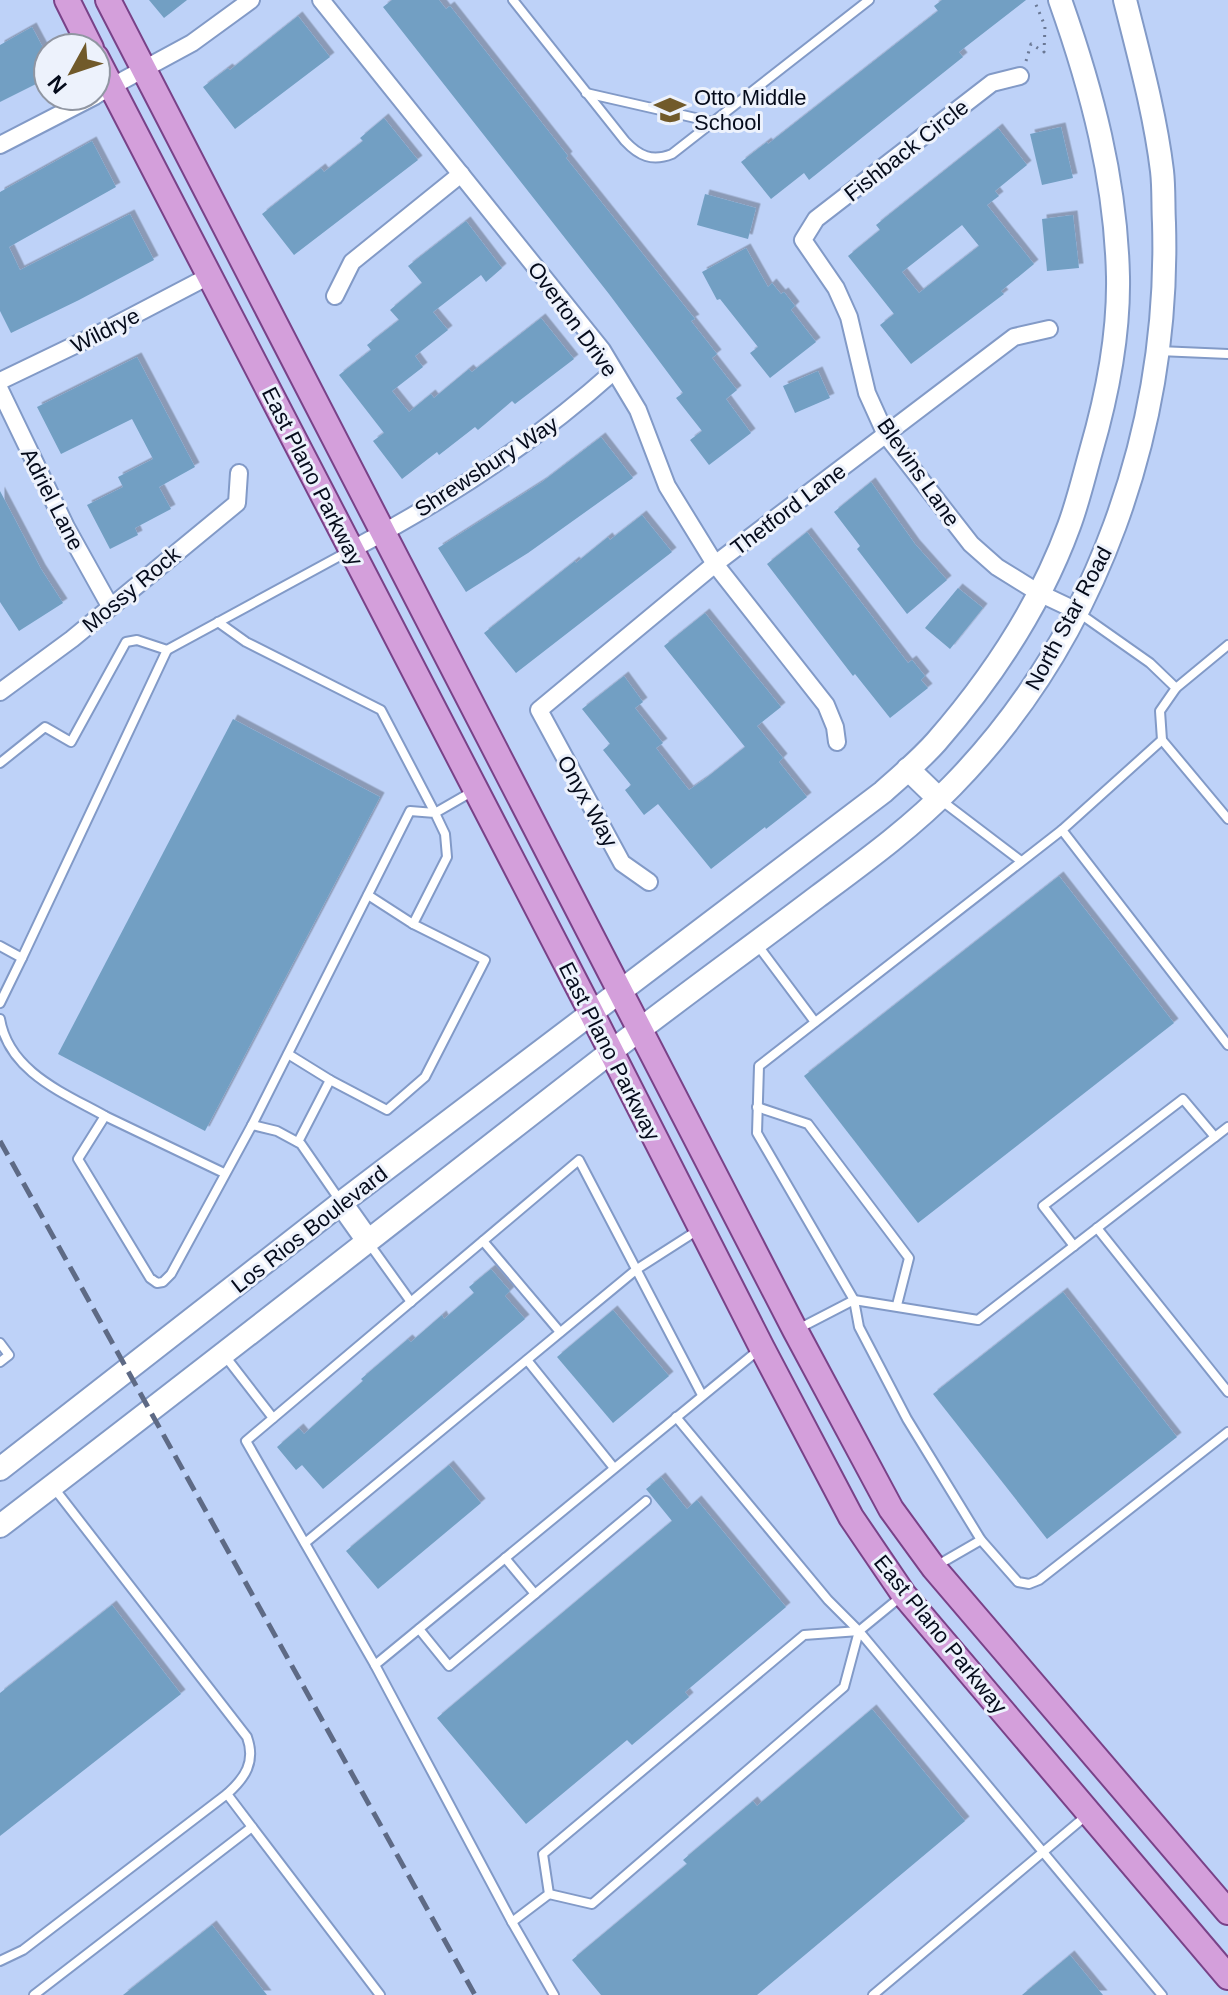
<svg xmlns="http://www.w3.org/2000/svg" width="1228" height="1995" font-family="Arial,sans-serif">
	<defs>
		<filter id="shadow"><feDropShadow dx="4.5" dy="-4.5" stdDeviation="0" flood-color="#0004"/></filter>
	</defs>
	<rect width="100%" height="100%" fill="#bed2f8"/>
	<g fill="#729fc3" fill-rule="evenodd" filter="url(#shadow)">
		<path d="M149,0h38l-23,18z"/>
		<path d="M392,0h47l7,9 4,-3 118,150 -2,2 129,161 -4,2 26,33 -5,4 25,32 -11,9 25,34 -42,32 -19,-25 12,-9 -26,-33 7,-5 -74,-99 -226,-287z"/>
		<path d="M942,0h84l-67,52 4,5 -154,123 -5,-7 -33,26 -30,-37 26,-20 1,2 170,-133 -4,-5z"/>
		<path d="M298,16l32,41 -95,72 -32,-42 25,-19 2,2z"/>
		<path d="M32,27l16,30v21l-48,24v-57z"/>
		<path d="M384,118l34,42 -124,95 -32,-41 59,-46 3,4 39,-31 -3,-3z"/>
		<path d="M1061,127l12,51 -31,7 -12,-51z"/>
		<path d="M998,128l29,37 -32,26 4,5 -12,9 47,59 -33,27 3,3 -93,70 -31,-39 14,-11 -46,-58 32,-26 -4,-5zM962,225l17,21 -60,47 -17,-21z"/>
		<path d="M92,141l24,46 -107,60 11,23 110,-56 24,46 -75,40 -68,33 -11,-22v-119z"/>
		<path d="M705,194l51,14 -8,31 -51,-14z"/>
		<path d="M1073,215l6,53 -32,3 -5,-52z"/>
		<path d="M466,221l36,47 -16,14 -5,-7 -48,37 15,18 -33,26 8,11 -31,24 17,21 22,-18 3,4 35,-29 3,3 69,-54 33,41 -59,45 -3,-3 -34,29 -3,-3 -36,28 -2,-3 -35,27 -29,-38 11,-8 -45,-58 32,-25 -4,-5 32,-25 -9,-10 32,-27 -14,-17z"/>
		<path d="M746,248l22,39 4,-4 9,11 3,-2 11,14 -4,4 25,32 -46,36 -20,-25 8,-6 -38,-48 -3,1 -15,-28z"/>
		<path d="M137,357l58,110 -36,20 12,22 -36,19 3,7 -28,14 -23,-44 36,-18 -5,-10 35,-18 -21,-40 -71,35 -24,-47z"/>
		<path d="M818,371l12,27 -35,15 -12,-27z"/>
		<path d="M601,437l32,41 -105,75 -62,39 -28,-44 104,-66z"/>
		<path d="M871,482l44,62 32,36 -40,34 -50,-65 3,-3 -26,-34z"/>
		<path d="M0,491l41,78 22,34 -44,28 -19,-29z"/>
		<path d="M642,515l30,37 -156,121 -32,-40 91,-72 1,2 32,-26 2,3z"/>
		<path d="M807,532l101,131 4,-3 13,16 -4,4 7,8 -38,30 -35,-44 -2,2 -86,-112z"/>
		<path d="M958,588l25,20 -33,41 -25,-21z"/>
		<path d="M705,613l76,94 -24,19 26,32 -4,4 28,35 -41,32 -1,-2 -54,42 -53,-65 -14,11 -19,-25 6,-5 -28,-35 7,-6 -28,-35 42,-33 19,26 -8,6 28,35 -7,5 33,42 16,-11 40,-32 -81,-101z"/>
		<path d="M233,719l147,78 -175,334 -147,-77z"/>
		<path d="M1059,876l115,147 -256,200 -114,-147z"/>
		<path d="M491,1269l19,22 -5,5 20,23 -202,170 -21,-24 -6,5 -19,-23 22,-19 5,6 59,-53 -2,-2 47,-40 3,3 31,-27 2,4 30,-26 -5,-6z"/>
		<path d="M1063,1292l114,145 -130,102 -114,-145z"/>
		<path d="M613,1310l56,66 -56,47 -56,-66z"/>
		<path d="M449,1465l32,38 -103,86 -32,-38z"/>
		<path d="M661,1477l26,32 10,-9 89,107 -101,85 4,5 -57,48 -5,-5 -101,84 -89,-106 235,-197 -26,-32z"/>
		<path d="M112,1605l69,89 -181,142v-143z"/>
		<path d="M872,1709l93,112 -208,174h-156l-29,-35 115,-96 -4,-4 70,-59 4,5z"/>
		<path d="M212,1925l55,70h-144z"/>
		<path d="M1070,1955l33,40h-81z"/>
	</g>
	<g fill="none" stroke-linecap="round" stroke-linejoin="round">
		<defs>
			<g id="service">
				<path d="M513,0l112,141c14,15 27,21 47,13l197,-154"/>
				<path d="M586,93l127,29"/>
				<path d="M1159,351l69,3"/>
				<path d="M1079,613l71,50 26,25"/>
				<path d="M218,622l28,20 135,68 54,103 40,-23"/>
				<path d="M1228,645l-52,43 -16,23 2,29 66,79"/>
				<path d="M0,763l45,-36 26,15 55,-100 11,-2 30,10 182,-99"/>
				<path d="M942,801l79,60"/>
				<path d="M1062,830l100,-90"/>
				<path d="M368,895l45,29"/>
				<path d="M756,943l59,79"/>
				<path d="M0,946l22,12 -22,45"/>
				<path d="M22,958l145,-308"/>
				<path d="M0,1019c9,53 64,74 105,97l-27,43 72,119 7,5 6,-1 8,-8 81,-149 25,6 24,13 40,58"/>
				<path d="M1228,1045l-166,-215 -303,236 -2,67 97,167 5,27 48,92 74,121 37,42 11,2 10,-4 189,-148"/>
				<path d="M288,1054l42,26"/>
				<path d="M757,1107l51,17 101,134 -12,47"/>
				<path d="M105,1116l119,57"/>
				<path d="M252,1125l158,-314 25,2 10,21 2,23 -34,67 72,36 -60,117 -38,33 -57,-30 -32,62"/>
				<path d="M1097,1228l131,164"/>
				<path d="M483,1241l77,91"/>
				<path d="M368,1242l43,60"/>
				<path d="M1074,1246l-31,-40 140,-107 32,38"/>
				<path d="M796,1330l58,-30 124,20 250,-193"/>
				<path d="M0,1343l9,12 -9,7"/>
				<path d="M225,1356l48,62"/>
				<path d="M527,1360l87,108"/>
				<path d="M676,1417l152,183 31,31 303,364"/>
				<path d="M54,1488l193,249c9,25 -2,41 -20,57l25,33"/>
				<path d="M305,1543l332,-274 61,-39"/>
				<path d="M505,1558l30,36"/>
				<path d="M936,1566l45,-26"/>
				<path d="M419,1629l30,37 197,-165"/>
				<path d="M375,1665l-129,-224 333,-281 123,235"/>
				<path d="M549,1894l43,10 252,-217 15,-56"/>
				<path d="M512,1922l37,-28 -6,-40 261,-219 55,-4 44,-36"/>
				<path d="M0,1961l23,-11 204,-156"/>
				<path d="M34,1995l218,-168 128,168"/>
				<path d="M554,1995l-42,-73 -137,-257 386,-317"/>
				<path d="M873,1995l214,-180"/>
			</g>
			<g id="minor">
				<path d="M321,0l281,350 36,60 29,76 48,78 111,141 9,22 2,15"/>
				<path d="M1020,76l-28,7 -176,136 -13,21 33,48 13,29 18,76 19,42 85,109 26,23 42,26 38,18"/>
				<path d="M96,95l96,-52 59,-43"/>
				<path d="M0,145l95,-49"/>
				<path d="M335,296l17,-34 109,-88"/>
				<path d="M0,381l100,-48 109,-57"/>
				<path d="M0,390l66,137 44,79"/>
				<path d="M351,550c93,-49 184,-108 262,-178"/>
				<path d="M0,692l72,-53 165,-136 2,-30"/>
				<path d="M649,882l-27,-19 -83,-153 176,-146 299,-227 35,-8"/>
			</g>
			<g id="secondary">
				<path d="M908,769l30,29"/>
				<path d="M341,1203l27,38"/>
				<path d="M0,1469l341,-266 542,-411c18,-16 37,-32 53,-50 55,-63 104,-137 133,-216 9,-24 15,-50 22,-75 16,-55 28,-116 27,-174 -2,-96 -26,-187 -58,-277"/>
				<path d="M0,1526c202,-154 402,-312 603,-468 70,-55 143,-107 214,-161 47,-35 94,-69 135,-111 145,-148 218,-358 212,-563 -1,-17 0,-35 -2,-52 -7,-58 -23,-115 -37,-171"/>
			</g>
			<g id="primary">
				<path d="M67,0l24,48"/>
				<path d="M108,0l687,1330 96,179 43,59 294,344"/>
				<path d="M96,57l495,955 171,336 89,169 53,78 324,382"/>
			</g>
		</defs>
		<use href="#service" stroke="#829ac7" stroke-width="12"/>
		<use href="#minor" stroke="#829ac7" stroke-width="20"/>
		<use href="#secondary" stroke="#829ac7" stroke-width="26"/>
		<use href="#primary" stroke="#794288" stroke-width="28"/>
		<path stroke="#6a7894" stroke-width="3" stroke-dasharray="2 6" stroke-linecap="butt" d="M1026,61l5,-17 13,8 1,-26 -11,-26"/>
		<use href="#service" stroke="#fff" stroke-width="8"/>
		<use href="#minor" stroke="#fff" stroke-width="16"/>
		<use href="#secondary" stroke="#fff" stroke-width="22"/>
		<use href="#primary" stroke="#d49fdb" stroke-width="24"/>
		<path stroke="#5e6a85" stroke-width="5" stroke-dasharray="16 8" stroke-linecap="butt" d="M0,1141l475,854"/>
	</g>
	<defs>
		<symbol id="school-bare" viewBox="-9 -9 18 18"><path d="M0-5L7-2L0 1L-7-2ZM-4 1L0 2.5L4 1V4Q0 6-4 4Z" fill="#715a2a" stroke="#edf2fc" stroke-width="2.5" paint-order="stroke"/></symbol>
	</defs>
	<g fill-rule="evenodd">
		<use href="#school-bare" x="648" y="88" width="44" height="44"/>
	</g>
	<g text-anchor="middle" stroke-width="6" stroke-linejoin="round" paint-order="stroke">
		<g font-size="22" fill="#050b1b" stroke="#edf2fc" text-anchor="start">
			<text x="694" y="105">Otto Middle<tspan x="694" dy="25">School</tspan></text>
		</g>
		<g font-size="22" fill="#050b1b" stroke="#edf2fc">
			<text transform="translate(906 150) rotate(-38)" y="8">Fishback Circle</text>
			<text transform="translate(573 319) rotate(54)" y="8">Overton Drive</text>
			<text transform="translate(105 330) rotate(-27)" y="8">Wildrye</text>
			<text transform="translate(486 466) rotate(-33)" y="8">Shrewsbury Way</text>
			<text transform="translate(919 472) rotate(55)" y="8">Blevins Lane</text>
			<text transform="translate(313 476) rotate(63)" y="8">East Plano Parkway</text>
			<text transform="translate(53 499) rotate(63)" y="8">Adriel Lane</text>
			<text transform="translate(788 509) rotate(-37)" y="8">Thetford Lane</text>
			<text transform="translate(131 589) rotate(-40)" y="8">Mossy Rock</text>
			<text transform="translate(1068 618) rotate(-62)" y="8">North Star Road</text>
			<text transform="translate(588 801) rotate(61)" y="8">Onyx Way</text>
			<text transform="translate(610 1051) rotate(63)" y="8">East Plano Parkway</text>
			<text transform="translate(309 1229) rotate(-38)" y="8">Los Rios Boulevard</text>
			<text transform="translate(941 1634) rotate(51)" y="8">East Plano Parkway</text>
		</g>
	</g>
	<g transform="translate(72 72) rotate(230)"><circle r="38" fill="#edf2fc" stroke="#9096a2" stroke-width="2"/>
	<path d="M0-6L14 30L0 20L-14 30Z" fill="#715a2a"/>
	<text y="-12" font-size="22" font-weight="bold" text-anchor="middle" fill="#050b1b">N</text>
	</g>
</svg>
